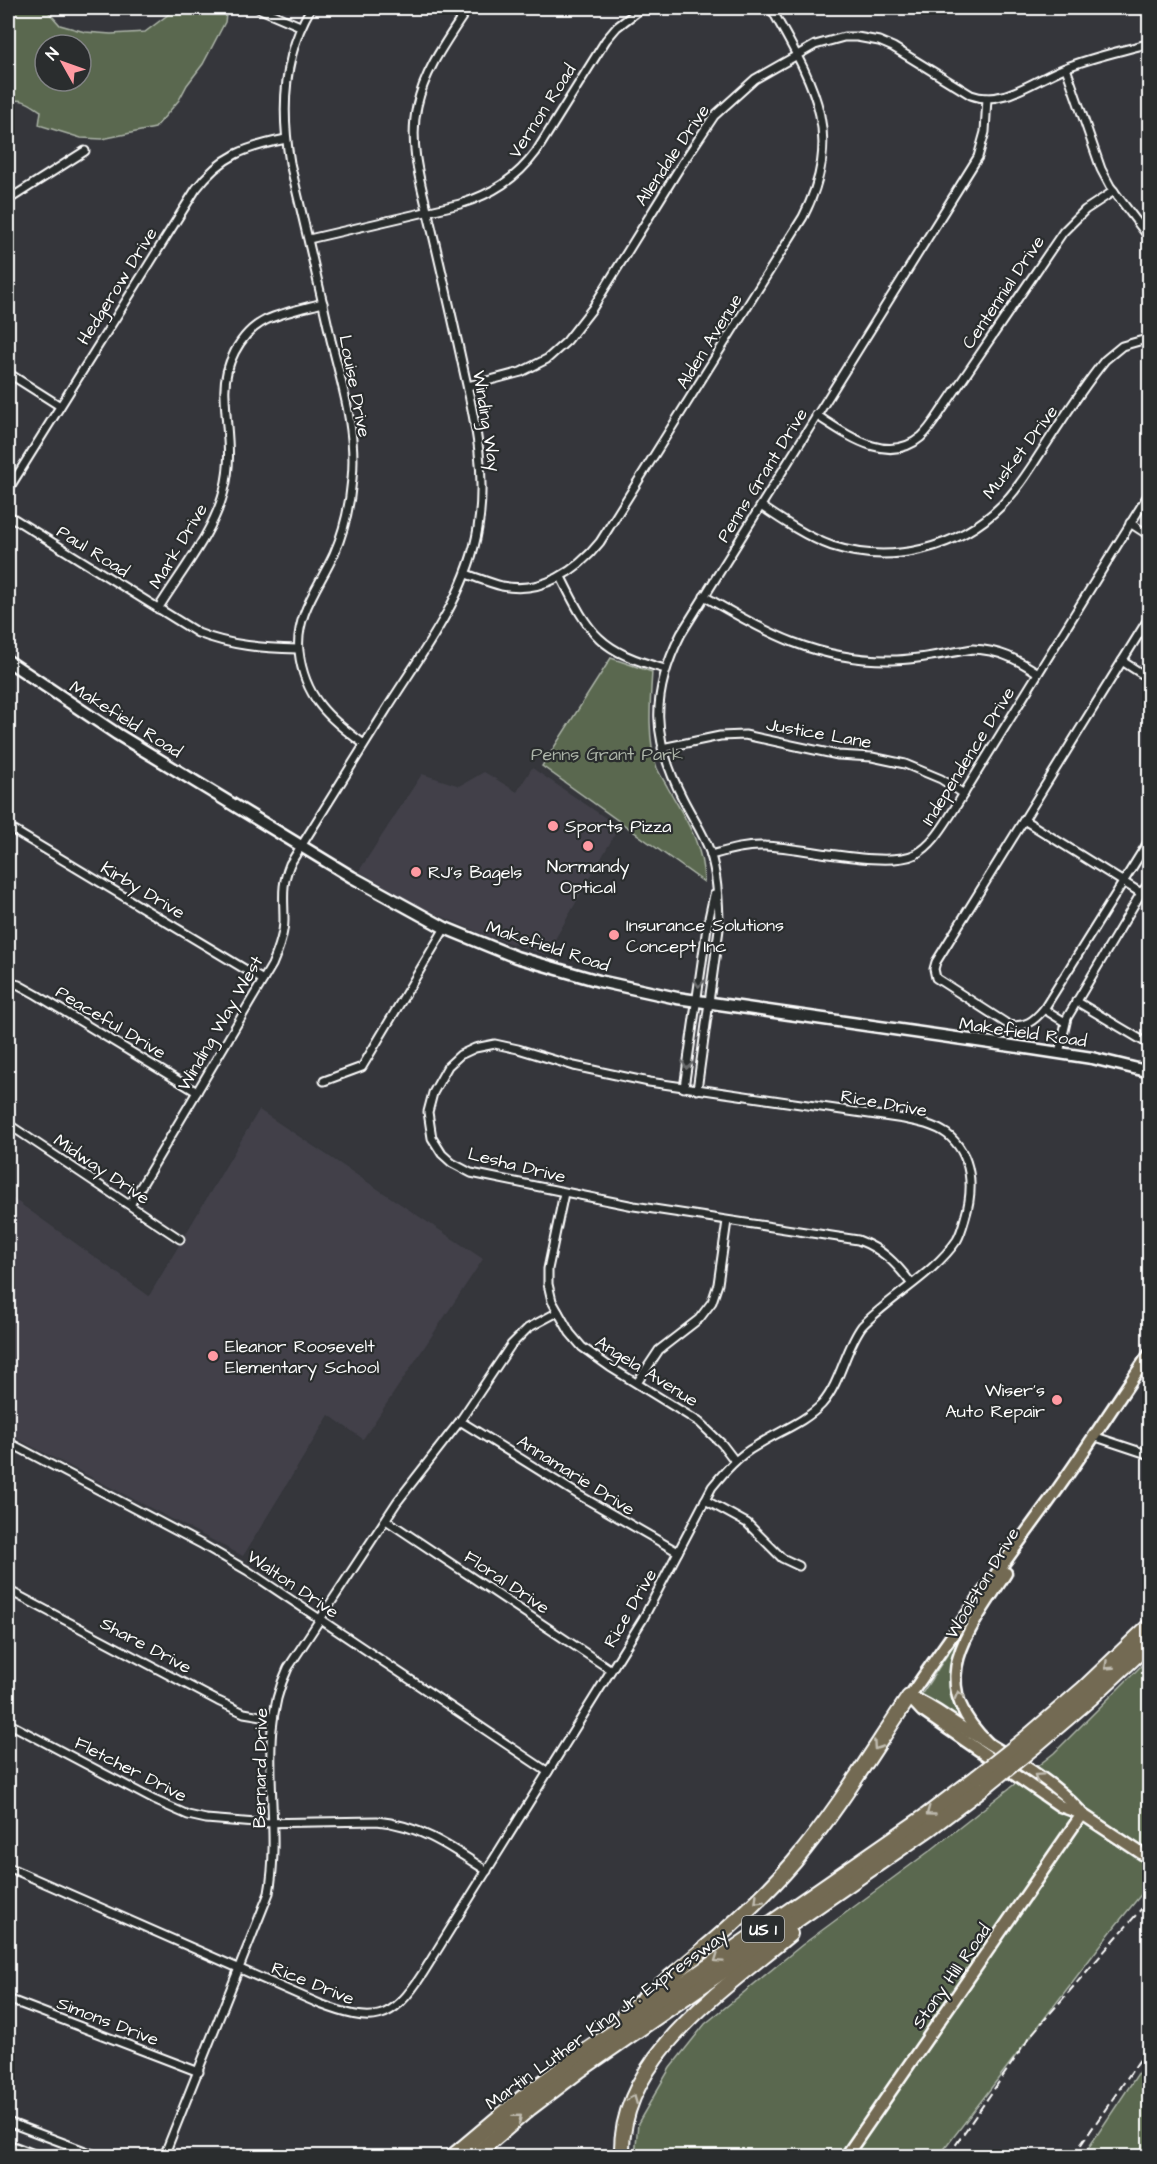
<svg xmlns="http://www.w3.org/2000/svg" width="1157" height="2164" font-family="'Architects Daughter',sans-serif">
	<rect width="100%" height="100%" fill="#35363b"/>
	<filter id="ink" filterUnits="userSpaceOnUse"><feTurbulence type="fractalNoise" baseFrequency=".0167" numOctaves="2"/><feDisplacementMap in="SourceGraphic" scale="12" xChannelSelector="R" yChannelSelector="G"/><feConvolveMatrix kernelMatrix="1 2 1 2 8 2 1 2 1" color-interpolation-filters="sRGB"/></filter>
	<g filter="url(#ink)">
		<g fill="#42414a">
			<path d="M532,768l87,59 -73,128 -64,-21 -63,-28 -60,-35 63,-97 38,12 24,-14 33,20z"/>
			<path d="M259,1110l224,149 -120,180 -34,-24 -86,141 -235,-122v-239l141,101z"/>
		</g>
		<g fill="#5a6850" stroke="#acb4a8" stroke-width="1.5" fill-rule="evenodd">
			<path d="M8,8h37l15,17 25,7 26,2 34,-2 32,-24h50l-2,14 -22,42 -16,21 -8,15 -24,28 -53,11 -21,-1 -42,-13 2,-14c-11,-7 -20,-15 -33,-8zM45,45h36v36h-36z"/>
			<path d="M611,658l41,14c-2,30 -5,67 5,96 3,7 8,14 11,20 18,32 35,56 36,94l-162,-116z"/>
			<path d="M956,1641l2,2 -5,18 8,53 -4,4 -36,-23z"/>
			<path d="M1149,1658v227l-33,40 -177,231h-304l3,-33 32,-55 35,-44 97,-79 129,-95 123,-97z"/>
			<path d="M1149,2057v99h-66z"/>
		</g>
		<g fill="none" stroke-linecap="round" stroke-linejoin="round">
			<defs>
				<g id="street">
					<path d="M258,8l42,18"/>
					<path d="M311,8c-28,47 -30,102 -21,155 14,59 28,118 41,177 11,45 26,92 21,139 -2,25 -8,52 -18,75 -14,31 -39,61 -35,97 5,46 30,68 65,93"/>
					<path d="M1066,68l35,101 9,17 40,53"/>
					<path d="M8,200l77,-49"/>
					<path d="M309,239l151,-35c32,-10 56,-25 76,-52l70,-112 11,-13 25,-19"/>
					<path d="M8,373l52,33"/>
					<path d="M468,386l53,-14 26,-13 20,-18 25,-32 88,-142 34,-51 41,-37 60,-34 29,-8h13l22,4 14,6 78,48c32,12 65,-16 94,-27 27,-11 57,-17 85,-25"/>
					<path d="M816,415c30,19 71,51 105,22 10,-9 17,-22 25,-33l117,-172 22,-22 29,-19"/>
					<path d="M8,490l188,-301c26,-34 50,-42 90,-50"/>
					<path d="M761,506c22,15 46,31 71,40 59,19 126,3 170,-41 18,-18 31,-41 45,-62 18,-28 37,-57 58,-83l17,-14 28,-8"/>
					<path d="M8,515l190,118c33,13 66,15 100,16"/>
					<path d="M1130,523l20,13"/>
					<path d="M466,574c12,4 24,9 36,12 40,8 75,-15 98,-44l203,-325c43,-84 9,-135 -32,-209"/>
					<path d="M561,577c29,59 39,74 104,92"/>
					<path d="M704,596c62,37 113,65 188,64 27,0 54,-7 81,-11 26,1 44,10 65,24"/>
					<path d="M158,609c22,-36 56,-77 66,-118 9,-35 2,-61 1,-95 -2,-29 14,-63 41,-76 18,-8 38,-12 57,-17"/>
					<path d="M1150,616l-214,346 -2,7 2,9 73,47c16,3 25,-4 35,-16l106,-170"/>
					<path d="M1122,661l28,18"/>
					<path d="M662,748l58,-12 25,-1 93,20 34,2 33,7 36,15 23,15"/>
					<path d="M1024,820l117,73"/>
					<path d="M8,827l255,153"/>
					<path d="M711,855c18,-5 35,-10 54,-9 38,1 121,23 151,8 15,-8 25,-24 34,-38l200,-324"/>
					<path d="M8,982l11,3 18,10 160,97"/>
					<path d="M1076,1001l74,44"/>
					<path d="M1044,1009l21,13"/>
					<path d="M1059,1053l8,-35 74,-125 9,-11"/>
					<path d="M324,1081l38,-14 83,-139"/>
					<path d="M684,1088l23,-161 7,-32"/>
					<path d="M697,1090l22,-161c0,-25 -1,-52 -9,-77 -6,-18 -18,-35 -27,-53 -31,-60 -33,-104 -2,-165l297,-477 7,-25 2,-34"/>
					<path d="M8,1124l172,115"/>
					<path d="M564,1193l-16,76v15l4,17 18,32 12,14 28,20 89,55 23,22 13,17"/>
					<path d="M130,1205l142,-240c6,-14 12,-30 12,-45 0,-23 -3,-34 6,-56 32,-52 64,-103 96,-154 36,-58 81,-114 92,-182 9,-56 -3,-107 -15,-161 -10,-47 -21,-94 -32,-141 -9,-39 -23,-79 -14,-120 8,-37 31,-67 51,-98"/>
					<path d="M637,1383l22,-33 40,-31 13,-17 6,-18 9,-63"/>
					<path d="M460,1421l119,74 99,57"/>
					<path d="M1093,1436l57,19"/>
					<path d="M8,1442l195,103 45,26 300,201"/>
					<path d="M705,1500l42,23 35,35 17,8"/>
					<path d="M386,1520l225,150"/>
					<path d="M8,1590l210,111 26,12 29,5"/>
					<path d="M8,1723l146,77 34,15 18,4 50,4 121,-2c43,4 75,27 110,50"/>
					<path d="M8,1867l312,137c53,20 71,19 103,-31l220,-354 69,-132c13,-16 26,-31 44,-41 21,-14 48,-23 66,-42 19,-22 23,-55 40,-78 29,-30 72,-52 95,-86 4,-7 6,-15 8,-22 9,-29 8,-63 -18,-84 -13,-9 -28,-12 -43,-15l-255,-37 -75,-16 -56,-17 -23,-5 -20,4 -15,7 -12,11 -15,27 -5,19 4,26 10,16 10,9 19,10 163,33 224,34c24,9 38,23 53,43"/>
					<path d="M8,1999l191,73"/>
					<path d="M8,2122l90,34"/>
					<path d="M164,2156l105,-263c14,-74 -15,-155 19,-225l109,-166 63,-81 51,-76 17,-17 30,-16"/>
				</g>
				<g id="secondary">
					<path d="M8,661l109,73 235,143 93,51 71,29 83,24 78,17 356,51 59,9 58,14"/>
					<path d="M8,2146l26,10"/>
				</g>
				<g id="primary">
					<path d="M909,1697c45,-65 91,-129 138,-193 36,-49 68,-101 103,-151"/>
					<path d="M909,1697l13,14 138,95 22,8 68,45"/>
					<path d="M913,1698c20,8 36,22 55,33 38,24 82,47 112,80"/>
					<path d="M989,1744c-66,-63 -21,-111 17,-171"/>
					<path d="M846,2156l236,-342"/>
				</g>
				<g id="highway">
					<path d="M1025,1739l58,-50 67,-64"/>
					<path d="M1035,1746l56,-48 59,-55"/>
					<path d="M624,2015c59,-49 120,-95 170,-153 43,-51 78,-110 115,-165"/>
					<path d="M453,2156l69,-58 51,-38 350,-242 54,-41"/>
					<path d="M474,2156l56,-48 50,-38 350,-242 58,-44"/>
					<path d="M622,2156c-4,-97 101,-166 168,-222"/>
				</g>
			</defs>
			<use href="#street" stroke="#fff" stroke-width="11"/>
			<use href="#secondary" stroke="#fff" stroke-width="15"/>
			<use href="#primary" stroke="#fff" stroke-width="15"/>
			<use href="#highway" stroke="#fff" stroke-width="18"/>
			<use href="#street" stroke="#2a2d2e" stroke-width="7"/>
			<use href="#secondary" stroke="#2a2d2e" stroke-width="10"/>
			<use href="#primary" stroke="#736b52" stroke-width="10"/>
			<use href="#highway" stroke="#736b52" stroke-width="14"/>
			<g stroke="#fff" stroke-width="2" stroke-dasharray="9 4.5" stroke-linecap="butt">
				<path d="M948,2156l84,-122 118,-135"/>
				<path d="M1073,2156l77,-111"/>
			</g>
			<defs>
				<g id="highway-bridge">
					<path d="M977,1777l48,-38"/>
					<path d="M988,1784l47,-38"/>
				</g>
			</defs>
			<use href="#highway-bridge" stroke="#fff" stroke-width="18" stroke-linecap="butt"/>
			<use href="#highway-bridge" stroke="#736b52" stroke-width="14"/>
		</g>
		<defs><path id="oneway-chevron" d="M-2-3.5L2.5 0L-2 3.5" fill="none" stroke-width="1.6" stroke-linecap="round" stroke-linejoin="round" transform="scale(1.5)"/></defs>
		<g stroke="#6a6c6d">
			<use href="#oneway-chevron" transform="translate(699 983) rotate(97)"/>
			<use href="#oneway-chevron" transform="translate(687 1065) rotate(99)"/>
		</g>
		<g stroke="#c0bcb1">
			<use href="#oneway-chevron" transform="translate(1108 1666) rotate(137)"/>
			<use href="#oneway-chevron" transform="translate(959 1695) rotate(-104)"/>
			<use href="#oneway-chevron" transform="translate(877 1746) rotate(124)"/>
			<use href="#oneway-chevron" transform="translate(1038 1777) rotate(-146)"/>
			<use href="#oneway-chevron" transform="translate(930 1812) rotate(144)"/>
			<use href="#oneway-chevron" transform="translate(758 1900) rotate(135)"/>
			<use href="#oneway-chevron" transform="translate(718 1959) rotate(145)"/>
			<use href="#oneway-chevron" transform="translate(633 2099) rotate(-68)"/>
			<use href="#oneway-chevron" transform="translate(518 2118) rotate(-40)"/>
		</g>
	</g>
	<g fill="#ff9aa2" stroke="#2a2d2e" stroke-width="2">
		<circle cx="553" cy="826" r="6"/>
		<circle cx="588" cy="846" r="6"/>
		<circle cx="416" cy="872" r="6"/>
		<circle cx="614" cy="935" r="6"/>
		<circle cx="213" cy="1356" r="6"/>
		<circle cx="1057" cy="1400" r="6"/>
	</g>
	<g text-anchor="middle" stroke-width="4.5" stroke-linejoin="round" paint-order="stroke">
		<rect fill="#2a2d2e" stroke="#bfc0c0" stroke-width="1.5" x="742" y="1916" width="42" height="26" rx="4.5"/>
		<g font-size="16" font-weight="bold" fill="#fff">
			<text x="763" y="1935">US 1</text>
		</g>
		<g font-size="18" fill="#fff" stroke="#2a2d2e">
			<text transform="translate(542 111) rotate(-57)" y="6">Vernon Road</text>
			<text transform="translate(672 155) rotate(-56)" y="6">Allendale Drive</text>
			<text transform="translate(117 286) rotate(-58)" y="6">Hedgerow Drive</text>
			<text transform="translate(1003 292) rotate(-56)" y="6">Centennial Drive</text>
			<text transform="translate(709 341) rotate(-58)" y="6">Alden Avenue</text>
			<text transform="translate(355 386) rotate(79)" y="6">Louise Drive</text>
			<text transform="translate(487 421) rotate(81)" y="6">Winding Way</text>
			<text transform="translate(1020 452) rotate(-53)" y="6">Musket Drive</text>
			<text transform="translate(762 475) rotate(-58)" y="6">Penns Grant Drive</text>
			<text transform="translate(178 546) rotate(-59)" y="6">Mark Drive</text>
			<text transform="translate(93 551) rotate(32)" y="6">Paul Road</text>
			<text transform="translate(126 719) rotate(32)" y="6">Makefield Road</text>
			<text transform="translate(819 733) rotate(10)" y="6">Justice Lane</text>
			<text transform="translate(968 756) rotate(-58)" y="6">Independence Drive</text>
			<text transform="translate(143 890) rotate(31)" y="6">Kirby Drive</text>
			<text transform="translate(548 946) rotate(18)" y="6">Makefield Road</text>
			<text transform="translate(111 1022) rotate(31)" y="6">Peaceful Drive</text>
			<text transform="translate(220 1023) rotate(-60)" y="6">Winding Way West</text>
			<text transform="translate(1023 1032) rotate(8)" y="6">Makefield Road</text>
			<text transform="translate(884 1103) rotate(10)" y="6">Rice Drive</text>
			<text transform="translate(517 1165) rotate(14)" y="6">Lesha Drive</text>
			<text transform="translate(102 1169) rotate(34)" y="6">Midway Drive</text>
			<text transform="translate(647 1371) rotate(32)" y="6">Angela Avenue</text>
			<text transform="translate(576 1475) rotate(32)" y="6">Annamarie Drive</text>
			<text transform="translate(507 1582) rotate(34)" y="6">Floral Drive</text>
			<text transform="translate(982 1583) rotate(-59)" y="6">Woolston Drive</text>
			<text transform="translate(293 1584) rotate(34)" y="6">Walton Drive</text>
			<text transform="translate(630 1608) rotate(-60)" y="6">Rice Drive</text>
			<text transform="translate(146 1645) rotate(28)" y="6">Share Drive</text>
			<text transform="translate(260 1768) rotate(-89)" y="6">Bernard Drive</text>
			<text transform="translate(131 1769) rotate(27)" y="6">Fletcher Drive</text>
			<text transform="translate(951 1976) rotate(-55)" y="6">Stony Hill Road</text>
			<text transform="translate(313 1983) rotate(22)" y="6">Rice Drive</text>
			<text transform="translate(606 2019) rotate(-36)" y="6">Martin Luther King Jr. Expressway</text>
			<text transform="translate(108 2021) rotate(21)" y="6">Simons Drive</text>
		</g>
		<g font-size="18" fill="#acb4a8" stroke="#2a2d2e">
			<text x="607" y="760">Penns Grant Park</text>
		</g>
		<g font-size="18" fill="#fff" stroke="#2a2d2e" text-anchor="start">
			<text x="565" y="832">Sports Pizza</text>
			<text x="588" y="872" text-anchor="middle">Normandy<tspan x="588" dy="21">Optical</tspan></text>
			<text x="428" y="878">RJ's Bagels</text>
			<text x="626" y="931">Insurance Solutions<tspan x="626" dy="21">Concept Inc</tspan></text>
			<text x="225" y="1352">Eleanor Roosevelt<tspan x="225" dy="21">Elementary School</tspan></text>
			<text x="1045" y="1396" text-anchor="end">Wiser's<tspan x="1045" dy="21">Auto Repair</tspan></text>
		</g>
	</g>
	<rect width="1157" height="2164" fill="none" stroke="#2a2d2e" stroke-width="30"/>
	<rect x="15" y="15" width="1127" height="2134" fill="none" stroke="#fff" stroke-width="2" filter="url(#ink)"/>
	<g transform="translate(63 63) rotate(310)"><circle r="28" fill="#2a2d2e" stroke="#7f8182" stroke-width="1.5"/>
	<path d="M0-4.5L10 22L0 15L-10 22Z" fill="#ff9aa2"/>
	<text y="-9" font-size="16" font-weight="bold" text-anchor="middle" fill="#ffffff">N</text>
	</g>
</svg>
